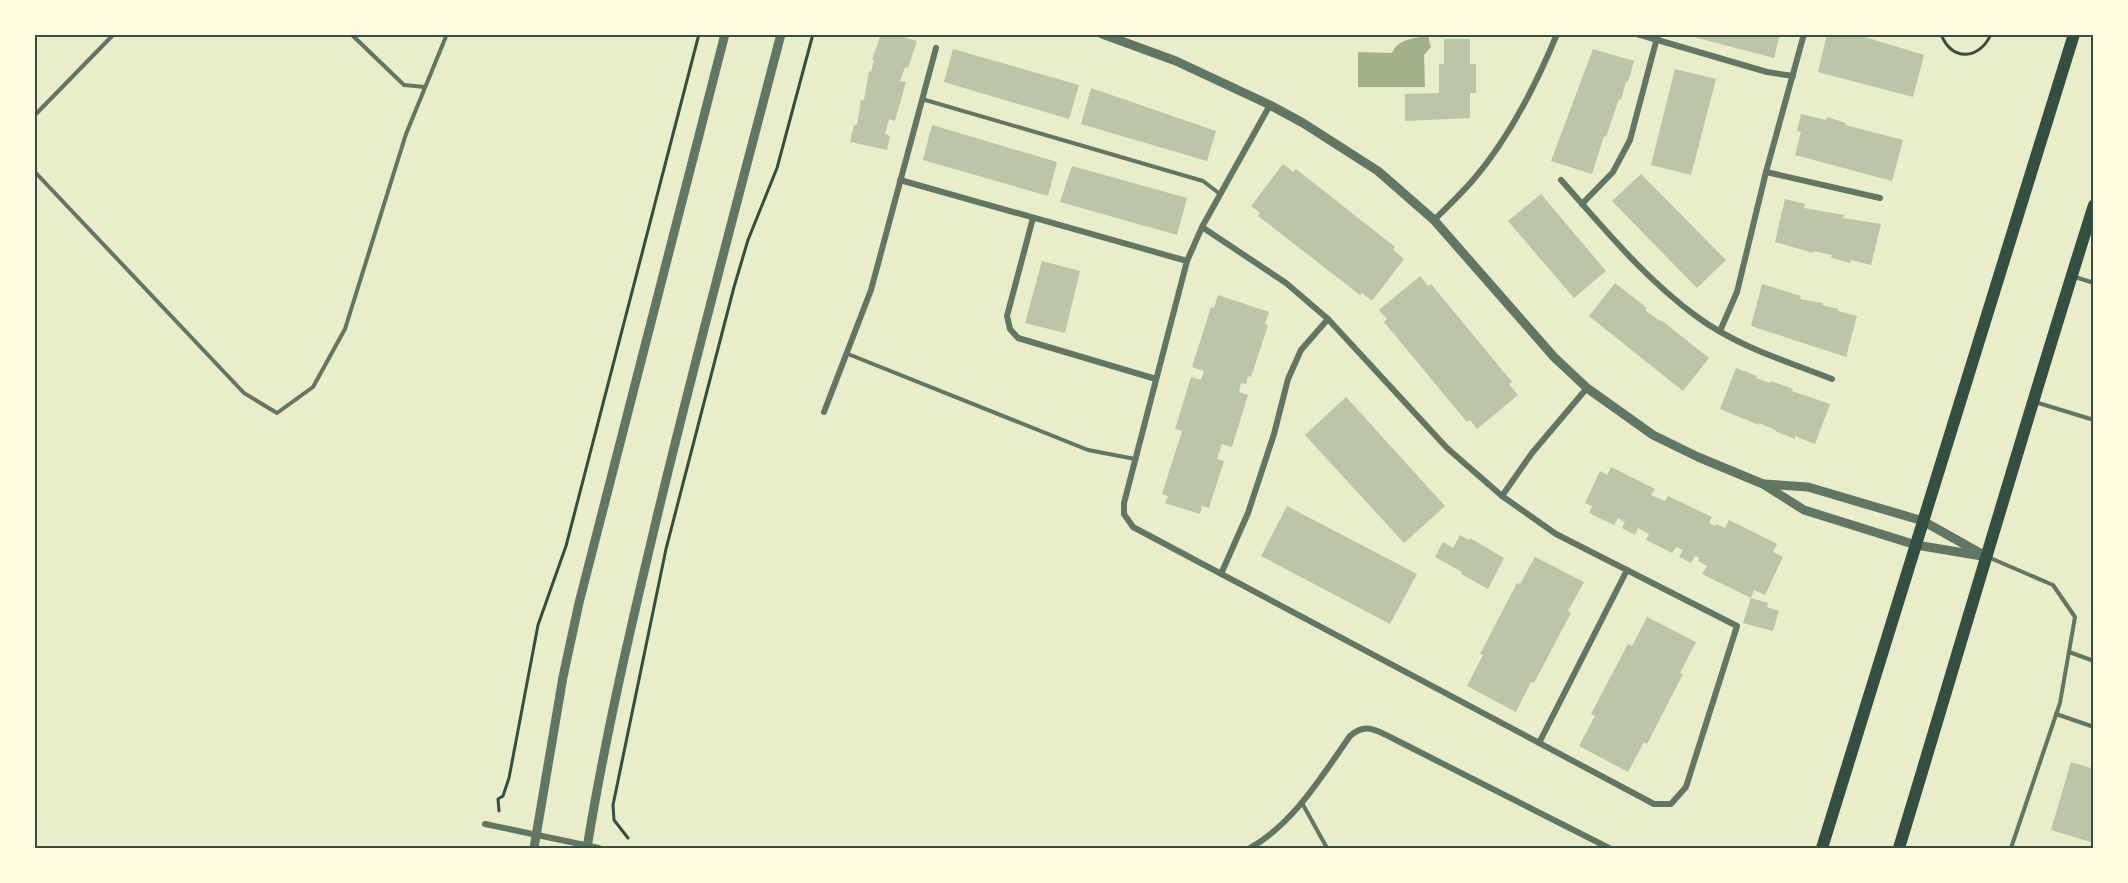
<svg xmlns="http://www.w3.org/2000/svg" width="2128" height="883" font-family="'Source Sans 3',sans-serif">
	<rect width="100%" height="100%" fill="#e9edc9"/>
	<path fill="#a3b18a" d="M1428,36l3,11 -7,8 1,32h-67v-35l34,1c6,-14 22,-15 36,-17z"/>
	<g fill="#bcc5a7">
		<path d="M881,34h12l24,7 -9,27 -3,-1 -5,14 6,1 -11,39 -6,-2 -4,15 5,2 -3,14 -37,-8 4,-17h3l4,-25h3l5,-29 2,1 3,-12h-2z"/>
		<path d="M1682,34h98l-6,24z"/>
		<path d="M1827,34h28l69,21 -11,42 -95,-25z"/>
		<path d="M1444,39h26v25h6v29h-6v25l-65,3v-27l34,-1v-29h5z"/>
		<path d="M953,49l126,36 -10,34 -125,-37z"/>
		<path d="M1593,49l41,12 -6,21 -2,-1 -5,19 -2,-1 -13,38 -2,-1 -12,38 -41,-13z"/>
		<path d="M1675,69l41,10 -25,96 -40,-10z"/>
		<path d="M1091,88l125,43 -9,30 -126,-37z"/>
		<path d="M1801,114l25,6 1,-3 19,6 -1,2 58,15 -11,41 -97,-26 6,-23 -4,-1z"/>
		<path d="M932,125l125,37 -9,34 -125,-36z"/>
		<path d="M1283,164l10,8 3,-3 99,78 -2,3 11,9 -32,42 -10,-8 -2,2 -102,-79 2,-3 -9,-7z"/>
		<path d="M1072,166l115,32 -10,37 -117,-33z"/>
		<path d="M1641,174l85,86 -29,28 -85,-87z"/>
		<path d="M1541,194l65,77 -32,27 -66,-77z"/>
		<path d="M1785,199l20,5 -1,4 40,7 -1,3 38,6 -10,41 -20,-5 -1,3 -19,-5 1,-3 -19,-4v2l-38,-11z"/>
		<path d="M1042,261l38,10 -15,62 -40,-10z"/>
		<path d="M1420,276l8,10 3,-2 81,98 -3,2 9,11 -41,34 -7,-9 -3,2 -83,-100 3,-3 -8,-9z"/>
		<path d="M1615,283l32,25 -2,2 15,11 1,-1 48,38 -26,33 -94,-75z"/>
		<path d="M1762,284l39,12 -1,3 23,4 -1,2 16,4v2l19,5 -11,41 -95,-31z"/>
		<path d="M1218,295l51,17 -4,12 3,1 -17,52 -3,-1 -2,8 -5,-1 -2,9 9,3 -16,52 -10,-3 -5,15 7,2 -15,47 -7,-2 -2,8 -35,-11 3,-7 -6,-2 20,-63 -7,-2 16,-52 10,3 3,-9 -12,-4 19,-60 3,1z"/>
		<path d="M1736,368l21,8 -1,2 14,5 1,-2 22,8 -1,2 38,13 -15,40 -20,-8v3l-20,-8 1,-1 -17,-7v2l-39,-16z"/>
		<path d="M1346,397l99,109 -41,37 -99,-108z"/>
		<path d="M1611,467l44,22 -4,6 14,6 3,-5 44,21 -3,6 6,3 1,-2 9,4 4,-8 48,24 -4,8 10,5 -18,38 -11,-5 -3,8 -49,-24 5,-8 -9,-5 1,-3 -4,-2 -4,7 -12,-6 4,-7 -7,-3 -4,6 -26,-13 3,-6 -11,-6 -3,7 -13,-7 3,-6 -7,-4 -4,7 -25,-12 3,-7 -7,-3 15,-32 7,4z"/>
		<path d="M1287,506l130,68 -27,50 -129,-68z"/>
		<path d="M1460,535l9,5 1,-2 34,20 -16,31 -27,-15 1,-2 -27,-15 8,-15 10,6z"/>
		<path d="M1535,557l49,25 -16,29 3,2 -37,70 -3,-1 -15,30 -49,-26 16,-31 -3,-1 37,-71 3,1z"/>
		<path d="M1751,598l17,5 -1,4 12,4 -6,20 -30,-8z"/>
		<path d="M1647,617l49,25 -16,31 3,1 -36,70 -3,-2 -16,30 -49,-26 16,-30 -4,-2 37,-70 4,2z"/>
		<path d="M2071,762l23,7v74l-43,-13z"/>
	</g>
	<g fill="none" stroke-linecap="round" stroke-linejoin="round">
		<g stroke="#344e41" stroke-width="3">
			<path d="M1941,34c10,28 39,26 50,0"/>
			<path d="M499,811l-1,-12 5,-3 6,-18 29,-153 28,-79 133,-512"/>
			<path d="M628,838l-14,-18 -1,-15 53,-256 68,-262 14,-47 29,-72 36,-134"/>
		</g>
		<g stroke="#617663" stroke-width="4">
			<path d="M351,34l53,51 21,2"/>
			<path d="M922,99l281,82 17,13"/>
			<path d="M34,116l80,-82"/>
			<path d="M34,171l210,222 33,20 36,-26 32,-58 61,-195 41,-100"/>
			<path d="M2075,277l19,6"/>
			<path d="M848,354l240,96 47,9"/>
			<path d="M2035,402l59,18"/>
			<path d="M1988,557l65,28 22,32 -15,86 -49,145"/>
			<path d="M2069,652l25,9"/>
			<path d="M2056,714l38,13"/>
			<path d="M1302,803l25,45"/>
		</g>
		<g stroke="#617663" stroke-width="6">
			<path d="M1637,34l130,38 26,4"/>
			<path d="M1766,172l114,26"/>
			<path d="M900,180l287,81"/>
			<path d="M1561,180c42,47 83,98 135,136 40,30 90,45 136,63"/>
			<path d="M1582,204l31,-32 17,-32 28,-106"/>
			<path d="M1033,218l-26,98 3,13 8,9 138,41"/>
			<path d="M1434,220c13,-13 27,-26 39,-40 37,-43 63,-95 84,-146"/>
			<path d="M1202,227l84,56 42,36 119,129 55,48 54,38 181,92 -51,161 -15,17h-17l-521,-277 -9,-13v-11l63,-242 15,-34 68,-122"/>
			<path d="M1720,331l17,-39 29,-120 38,-138"/>
			<path d="M824,412l47,-122 65,-242"/>
			<path d="M1502,496l30,-43 55,-65"/>
			<path d="M1221,574l27,-61 26,-79 14,-55 13,-29 27,-31"/>
			<path d="M1539,743l88,-173"/>
			<path d="M485,824l114,24"/>
			<path d="M1250,848c43,-24 72,-72 100,-112 17,-15 29,-4 46,4l213,108"/>
		</g>
		<g stroke="#617663" stroke-width="9">
			<path d="M1102,34l74,27 94,44 33,18 75,48 56,49 120,137 33,31 66,47 45,22 65,27 41,26 112,35 72,12"/>
			<path d="M1764,484l44,3 115,34 57,32"/>
			<path d="M534,848l29,-171 16,-74 146,-569"/>
			<path d="M587,848c18,-111 44,-222 70,-331 39,-162 82,-322 124,-483"/>
		</g>
		<g stroke="#344e41" stroke-width="12">
			<path d="M1822,848l252,-814"/>
			<path d="M1899,848c65,-214 127,-429 195,-643"/>
		</g>
	</g>
	<rect width="2128" height="883" fill="none" stroke="#fefae0" stroke-width="72"/>
	<rect x="36" y="36" width="2056" height="811" fill="none" stroke="#344e41" stroke-width="2"/>
</svg>
